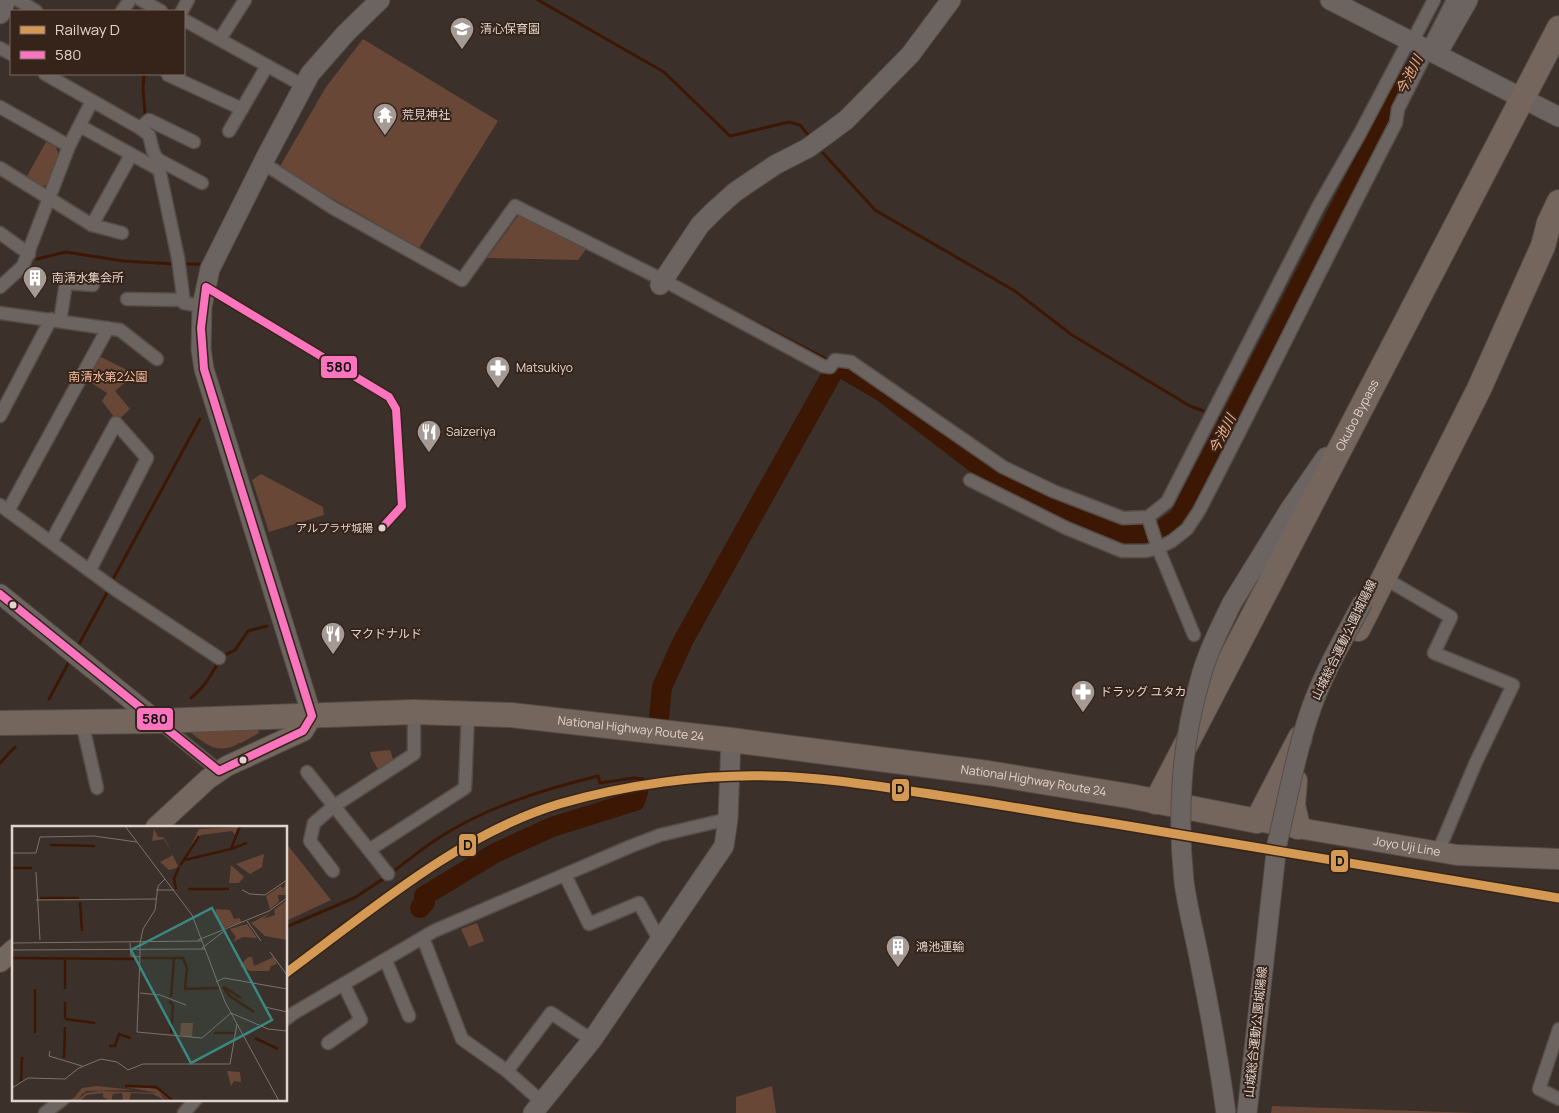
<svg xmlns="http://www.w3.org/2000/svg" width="1559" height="1113" font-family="Manrope,'Noto Sans JP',sans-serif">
	<rect width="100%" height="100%" fill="#3b302a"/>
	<g fill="#684737">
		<path d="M363,39l135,82 -79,127 -140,-80 47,-81z"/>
		<path d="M46,142l10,5 3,9 -10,28 -9,3 -14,-9z"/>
		<path d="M520,213l67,35 -9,12 -91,-2z"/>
		<path d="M97,355l38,19 -20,17 15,18 -13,12 -15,-20 5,-8 -22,-14z"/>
		<path d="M261,474l62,33 1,8 -55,17 -17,-52z"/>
		<path d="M190,729h68l1,4 -18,10h-3v1c-21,11 -32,0 -48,-12z"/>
		<path d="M390,750l4,12 -15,9 -8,-14 -1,-5z"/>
		<path d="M286,843l45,57 -45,21z"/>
		<path d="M477,923l7,18 -15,6 -8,-18z"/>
		<path d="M772,1086l4,27h-40v-16z"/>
		<path d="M1272,1106l204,7h-205z"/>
	</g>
	<path fill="#3c1804" d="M448,871l13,2 -41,26 1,-7z"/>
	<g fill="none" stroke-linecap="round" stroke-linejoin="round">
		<g stroke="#3c1804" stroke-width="3">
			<path d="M538,0l126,72 66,64 59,-14 11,3 9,11"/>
			<path d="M144,74l-1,15 2,25"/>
			<path d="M823,153l52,57 140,81 57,44 118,71 19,7"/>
			<path d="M37,259l29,-7 57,9 52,3"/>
			<path d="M183,264h16"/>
			<path d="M745,317l85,44"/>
			<path d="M1215,416l14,6"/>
			<path d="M111,583l89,-164"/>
			<path d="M78,646l31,-57"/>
			<path d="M223,656l12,-6 13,-19 19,-5"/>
			<path d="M191,698c15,-13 18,-20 28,-37"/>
			<path d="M49,699l21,-39"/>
			<path d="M0,763l15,-16"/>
			<path d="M391,873c14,-10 28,-22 43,-32 49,-33 107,-51 164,-65l2,7 34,-5 9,1"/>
			<path d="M286,927l68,-29 32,-21"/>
		</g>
		<g stroke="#3c1804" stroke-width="20">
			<path d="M659,718l3,-31 21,-46 154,-276 47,28 90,69 33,21 39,20 76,31 36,-1 21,-15 231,-445"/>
			<path d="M420,908l5,-6 -1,-6 71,-43 57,-26 83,-26 3,-9"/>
		</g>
		<defs>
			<g id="street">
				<path d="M18,0l18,11"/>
				<path d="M141,0l20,11"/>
				<path d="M122,11l8,-11"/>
				<path d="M182,11l6,-11"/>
				<path d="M184,20l120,66"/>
				<path d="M220,39l25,-39"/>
				<path d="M1412,42l22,-42"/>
				<path d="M0,48l11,6"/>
				<path d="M45,74l95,54 9,7 4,16 4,8 21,99 6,45 18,3"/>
				<path d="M168,75l74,34"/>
				<path d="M0,107l69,39"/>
				<path d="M80,126l78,43"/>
				<path d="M140,128l9,-8 45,22"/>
				<path d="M229,131l38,-65"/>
				<path d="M157,159l45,24"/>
				<path d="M263,163l70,45 129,72 53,-74 148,74 160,86 7,1 5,-7 16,2 152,105 50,24 70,27 25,-1 19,-15 152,-297 40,-70 50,-95"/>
				<path d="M0,168l92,57 30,8"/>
				<path d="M92,225l39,-70"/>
				<path d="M0,233l29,21"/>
				<path d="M0,287l23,-21 46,-120 23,-45"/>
				<path d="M127,299l57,1"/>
				<path d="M0,313l120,17 37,29"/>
				<path d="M60,321l6,-38 27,2"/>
				<path d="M0,416l51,-97"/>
				<path d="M970,480l96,48 56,23h24l12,-3 14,-7 15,-12 12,-18c67,-129 130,-259 197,-388l2,-14 55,-109"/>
				<path d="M0,505l116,85 103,68"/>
				<path d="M8,511l100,-183"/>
				<path d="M1148,517l10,31 36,87"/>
				<path d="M51,542l65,-119 31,35 -57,112"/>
				<path d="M1384,578l67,39 -17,36 79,32 -37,77 -38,90"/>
				<path d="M82,722l15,66"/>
				<path d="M159,722l60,49"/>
				<path d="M307,772l81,102"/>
				<path d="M369,850l96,-62 3,-75"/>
				<path d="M333,871l-23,-30 4,-18 20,-17 80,-52v-42"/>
				<path d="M565,875l24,49 50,-21 21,38"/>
				<path d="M423,938l39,101 45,32 35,31"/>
				<path d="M386,961l23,55"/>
				<path d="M286,1019l8,-6 140,-82 195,-84 31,-12 68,-16"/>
				<path d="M1559,1029l-20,60 20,10"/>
				<path d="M328,1043l33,-23 -17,-35"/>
				<path d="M507,1071l44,-58 41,27"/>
				<path d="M45,1113l18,-14"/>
				<path d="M184,1113l12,-14"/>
			</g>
			<g id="secondary">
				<path d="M1330,0l229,117"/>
				<path d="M0,14l6,-14"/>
				<path d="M1437,54l31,-54"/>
				<path d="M660,285l40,-60 15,-15 20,-18 40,-27 33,-17 38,-28 64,-65 41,-55"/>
				<path d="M0,594l157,127"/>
				<path d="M1232,603l58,-94 36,-52"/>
				<path d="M312,716l-108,-347 -3,-20 1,-43 8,-37 56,-112 44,-83 36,-41 34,-33"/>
				<path d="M533,1113l59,-73 132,-194 4,-27 3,-79"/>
				<path d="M1247,1113l30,-269"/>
			</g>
			<g id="primary">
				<path id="s1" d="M1257,821l200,34 102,4"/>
				<path d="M156,827l52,-48 19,-13 76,-35 9,-15"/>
				<path d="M0,962l14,-13"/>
			</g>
			<g id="highway">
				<path d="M1358,629l121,-240 64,-143 6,-23 10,-21"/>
				<path id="s2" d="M0,723l157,-2 257,-9 97,3 220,25 257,33 141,23 128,25 43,-83"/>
				<path d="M1295,781l-2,24 5,22"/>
				<path id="s3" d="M1156,802l403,-774"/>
			</g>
		</defs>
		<use href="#street" stroke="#564d48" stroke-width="15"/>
		<use href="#secondary" stroke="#564d48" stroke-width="21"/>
		<use href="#primary" stroke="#564d48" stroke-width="22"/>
		<use href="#highway" stroke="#564d48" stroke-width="26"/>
		<use href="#street" stroke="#6c6460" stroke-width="12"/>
		<use href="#secondary" stroke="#6c6460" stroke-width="19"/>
		<use href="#primary" stroke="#746760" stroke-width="20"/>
		<use href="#highway" stroke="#75665d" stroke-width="24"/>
		<defs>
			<g id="secondary-bridge">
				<path d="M1277,844c11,-46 19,-93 35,-138 13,-36 33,-70 51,-104"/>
				<path d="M1226,1113c-7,-49 -15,-97 -25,-145 -5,-29 -13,-57 -17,-86 -7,-66 -3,-138 16,-202 7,-27 20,-52 32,-77"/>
			</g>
		</defs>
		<use href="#secondary-bridge" stroke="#564d48" stroke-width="21" stroke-linecap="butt"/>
		<use href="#secondary-bridge" stroke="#6c6460" stroke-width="19"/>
		<defs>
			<path id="bus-1" d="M0,594l219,177 84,-40 9,-15 -108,-347 -3,-41 5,-41 183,110 7,12 6,97 -20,22"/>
		</defs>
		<use href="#bus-1" stroke="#36241a" stroke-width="11"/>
		<use href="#bus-1" stroke="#fc73be" stroke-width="8"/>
		<defs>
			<path id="rail-1" d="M286,973c83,-61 173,-139 273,-169 66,-19 142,-30 211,-28 48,1 94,8 140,15 69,10 137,22 206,33 147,25 295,49 443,74"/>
		</defs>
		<use href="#rail-1" stroke="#36241a" stroke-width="12"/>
		<use href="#rail-1" stroke="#d49952" stroke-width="9"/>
	</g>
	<defs>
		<symbol id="school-pin" viewBox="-11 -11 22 30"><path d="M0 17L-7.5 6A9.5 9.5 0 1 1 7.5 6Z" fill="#a69b94" stroke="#36241a"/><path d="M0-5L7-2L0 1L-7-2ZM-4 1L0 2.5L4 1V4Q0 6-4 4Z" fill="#fff"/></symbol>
		<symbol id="temple-pin" viewBox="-11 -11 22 30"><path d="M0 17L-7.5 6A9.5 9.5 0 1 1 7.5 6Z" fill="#a69b94" stroke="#36241a"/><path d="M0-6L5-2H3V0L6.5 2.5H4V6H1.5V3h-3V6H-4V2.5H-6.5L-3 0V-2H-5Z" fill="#fff"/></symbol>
		<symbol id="building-pin" viewBox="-11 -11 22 30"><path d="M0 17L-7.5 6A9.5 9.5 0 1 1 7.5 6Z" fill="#a69b94" stroke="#36241a"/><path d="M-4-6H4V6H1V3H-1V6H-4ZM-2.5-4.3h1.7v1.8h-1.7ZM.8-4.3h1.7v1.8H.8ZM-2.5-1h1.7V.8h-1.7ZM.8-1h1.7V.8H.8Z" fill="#fff"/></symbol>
		<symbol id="pharmacy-pin" viewBox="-11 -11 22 30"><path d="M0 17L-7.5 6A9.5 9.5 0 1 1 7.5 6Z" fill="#a69b94" stroke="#36241a"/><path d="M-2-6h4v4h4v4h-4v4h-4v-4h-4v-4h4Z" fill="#fff"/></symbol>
		<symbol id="restaurant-pin" viewBox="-11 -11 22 30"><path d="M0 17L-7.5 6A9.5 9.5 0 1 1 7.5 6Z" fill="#a69b94" stroke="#36241a"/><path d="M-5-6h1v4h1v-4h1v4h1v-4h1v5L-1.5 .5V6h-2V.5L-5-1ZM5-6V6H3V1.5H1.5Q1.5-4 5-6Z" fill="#fff"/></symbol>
	</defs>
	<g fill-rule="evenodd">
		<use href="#school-pin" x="448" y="15" width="28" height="38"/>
		<use href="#temple-pin" x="371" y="101" width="28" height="38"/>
		<use href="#building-pin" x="21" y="264" width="28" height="38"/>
		<use href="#pharmacy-pin" x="484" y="354" width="28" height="38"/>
		<use href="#restaurant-pin" x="415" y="418" width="28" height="38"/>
		<use href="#restaurant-pin" x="319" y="620" width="28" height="38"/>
		<use href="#pharmacy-pin" x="1069" y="678" width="28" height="38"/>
		<use href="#building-pin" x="884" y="933" width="28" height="38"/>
	</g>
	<g fill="#e0d4cd" stroke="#36241a" stroke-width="2">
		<circle cx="382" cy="528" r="4.5"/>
		<circle cx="13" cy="605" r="4.5"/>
		<circle cx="243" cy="760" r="4.5"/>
	</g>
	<g text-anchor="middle" stroke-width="4" stroke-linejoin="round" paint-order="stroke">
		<g font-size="11" fill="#e0d4cd" stroke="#36241a" text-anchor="end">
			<text x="373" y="532">アルプラザ城陽</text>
		</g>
		<g font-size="12" fill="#e0d4cd" stroke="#36241a" text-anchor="start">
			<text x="480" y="33">清心保育園</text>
			<text x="402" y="119">荒見神社</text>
			<text x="52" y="282">南清水集会所</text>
			<text x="516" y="372">Matsukiyo</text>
			<text x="446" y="436">Saizeriya</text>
			<text x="350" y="638">マクドナルド</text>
			<text x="1100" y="696">ドラッグ ユタカ</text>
			<text x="916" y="951">鴻池運輸</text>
		</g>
		<g font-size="12" fill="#fac0a2" stroke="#36241a">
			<text x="108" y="381">南清水第2公園</text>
		</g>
		<g font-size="12" fill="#e0d4cd" stroke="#36241a">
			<text dy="4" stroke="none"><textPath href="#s3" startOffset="436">Okubo Bypass</textPath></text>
			<text transform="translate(1344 640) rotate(-64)" y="4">山城総合運動公園城陽線</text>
			<text dy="4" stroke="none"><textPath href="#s2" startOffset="632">National Highway Route 24</textPath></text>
			<text dy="4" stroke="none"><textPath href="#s2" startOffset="1038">National Highway Route 24</textPath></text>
			<text dy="4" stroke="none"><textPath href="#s1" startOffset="152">Joyo Uji Line</textPath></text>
			<text transform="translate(1256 1032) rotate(-84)" y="4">山城総合運動公園城陽線</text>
		</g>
		<g font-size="14" font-style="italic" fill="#f4ad87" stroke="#36241a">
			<text transform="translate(1409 75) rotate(-63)" y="5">今池川</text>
			<text transform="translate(1222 434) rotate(-63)" y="5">今池川</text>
		</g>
	</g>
	<g transform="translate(12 826)">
		<rect width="275" height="275" fill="#3b302a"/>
		<path d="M226,1l-3,8 -3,-4 -31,4 -15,21 13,-27zM142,3l4,8h5l2,2 13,27 -1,2 -8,2 -9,-8 13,-7 -9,-16 -12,2zM252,28l-2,13 -12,7 -14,-10zM219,39l13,12 -5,6h-10zM274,56l1,1v12h-9l1,7 -9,7 -4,-13 15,-10 2,3zM275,74v40l-22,-4 -14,-13 19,-10 -7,6 12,-4 -1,-5zM204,83l14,1 4,9 6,-1 1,4 -19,7 -7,-15zM235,98l10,14 -14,-1 -10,5 3,-5 -6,-8zM236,131h4l2,9 20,-9 3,7 -6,2 -2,5h-19l-10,-5zM169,197h12l-1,14 -12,-2zM215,245l13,1 1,10 -7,-1 -3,5zM85,260l37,4 -47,1 -5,3 -4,5 8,-6 14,-2 58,2 -32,-6h19l14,3 12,11 -12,-8 7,8 -13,-7 -22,-1 -2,8h-6l-1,-8 -9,1 -2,7 -8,-4v-4l-16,2 -7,6h-13l7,-3 8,-10z" fill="#684737"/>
		<path fill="none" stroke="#3c1804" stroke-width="2.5" d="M38,19l45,1M219,23l16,-6M173,34l46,-11 9,-23M168,40l19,-30M0,42h20M164,63l-2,-10 5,-12M176,63h41M28,72h39M68,76l2,29M0,132l122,1M128,132h43l4,10 -2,21 33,-1M53,133v30M211,161l7,9 24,16M212,161l17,11M23,163v44M159,171l3,-39M157,175l4,4 -2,28M53,176v17M54,193l29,4M202,207h20M243,212l23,11M97,220h6l4,-12 12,4M52,232l1,-31M9,255l1,-24M113,260l31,1 16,13"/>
		<path fill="none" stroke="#7d726b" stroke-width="1" d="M113,0l67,89 10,26M0,27h24l4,-16 54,-1 43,6M24,46l4,68M144,64h18M230,64l8,4 15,1 22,-15M24,74l120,-1M235,95l14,20M186,114l71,-29 18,-13M0,117l190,-2 23,61 54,99M118,117l1,13 9,1v-14M128,117l3,-14 12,-19 3,-24 7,-7M190,122l21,-16M0,124l193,-1M258,126l17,23M128,131l-3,75 65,6 29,-25M204,156l8,-4 63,11M128,167l20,2 26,10M253,181l22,5M219,187l37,16 19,2M38,225l-1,5 33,10M0,262l16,-10 37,1 14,-11 22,-9 16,3 11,8 15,-6h87l7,-40"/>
		<path fill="#398981" fill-opacity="0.15" stroke="#398981" stroke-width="2.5" d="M200,82l60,112 -81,43 -60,-113z"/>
		<rect width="275" height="275" fill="none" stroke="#e0d4cd" stroke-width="2.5"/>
	</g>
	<g stroke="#36241a" stroke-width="2">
		<rect x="320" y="355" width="38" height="24" rx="5" fill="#fc73be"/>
		<rect x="136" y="707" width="38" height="24" rx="5" fill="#fc73be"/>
		<rect x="891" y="778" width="19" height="24" rx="5" fill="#d49952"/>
		<rect x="458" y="833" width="19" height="24" rx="5" fill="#d49952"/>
		<rect x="1330" y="849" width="19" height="24" rx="5" fill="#d49952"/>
	</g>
	<g font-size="14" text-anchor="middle" font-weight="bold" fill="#111">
		<text x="339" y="372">580</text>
		<text x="155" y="724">580</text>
		<text x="900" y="794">D</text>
		<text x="468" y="850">D</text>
		<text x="1340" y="866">D</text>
	</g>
	<rect x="10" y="10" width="175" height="65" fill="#36241a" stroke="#7a6a62"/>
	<rect x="20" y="26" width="25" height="8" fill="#d49952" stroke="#7a6a62"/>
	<text x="55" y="35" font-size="15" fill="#e0d4cd">Railway D</text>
	<rect x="20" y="51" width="25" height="8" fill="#fc73be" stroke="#7a6a62"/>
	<text x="55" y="60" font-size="15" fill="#e0d4cd">580</text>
</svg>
